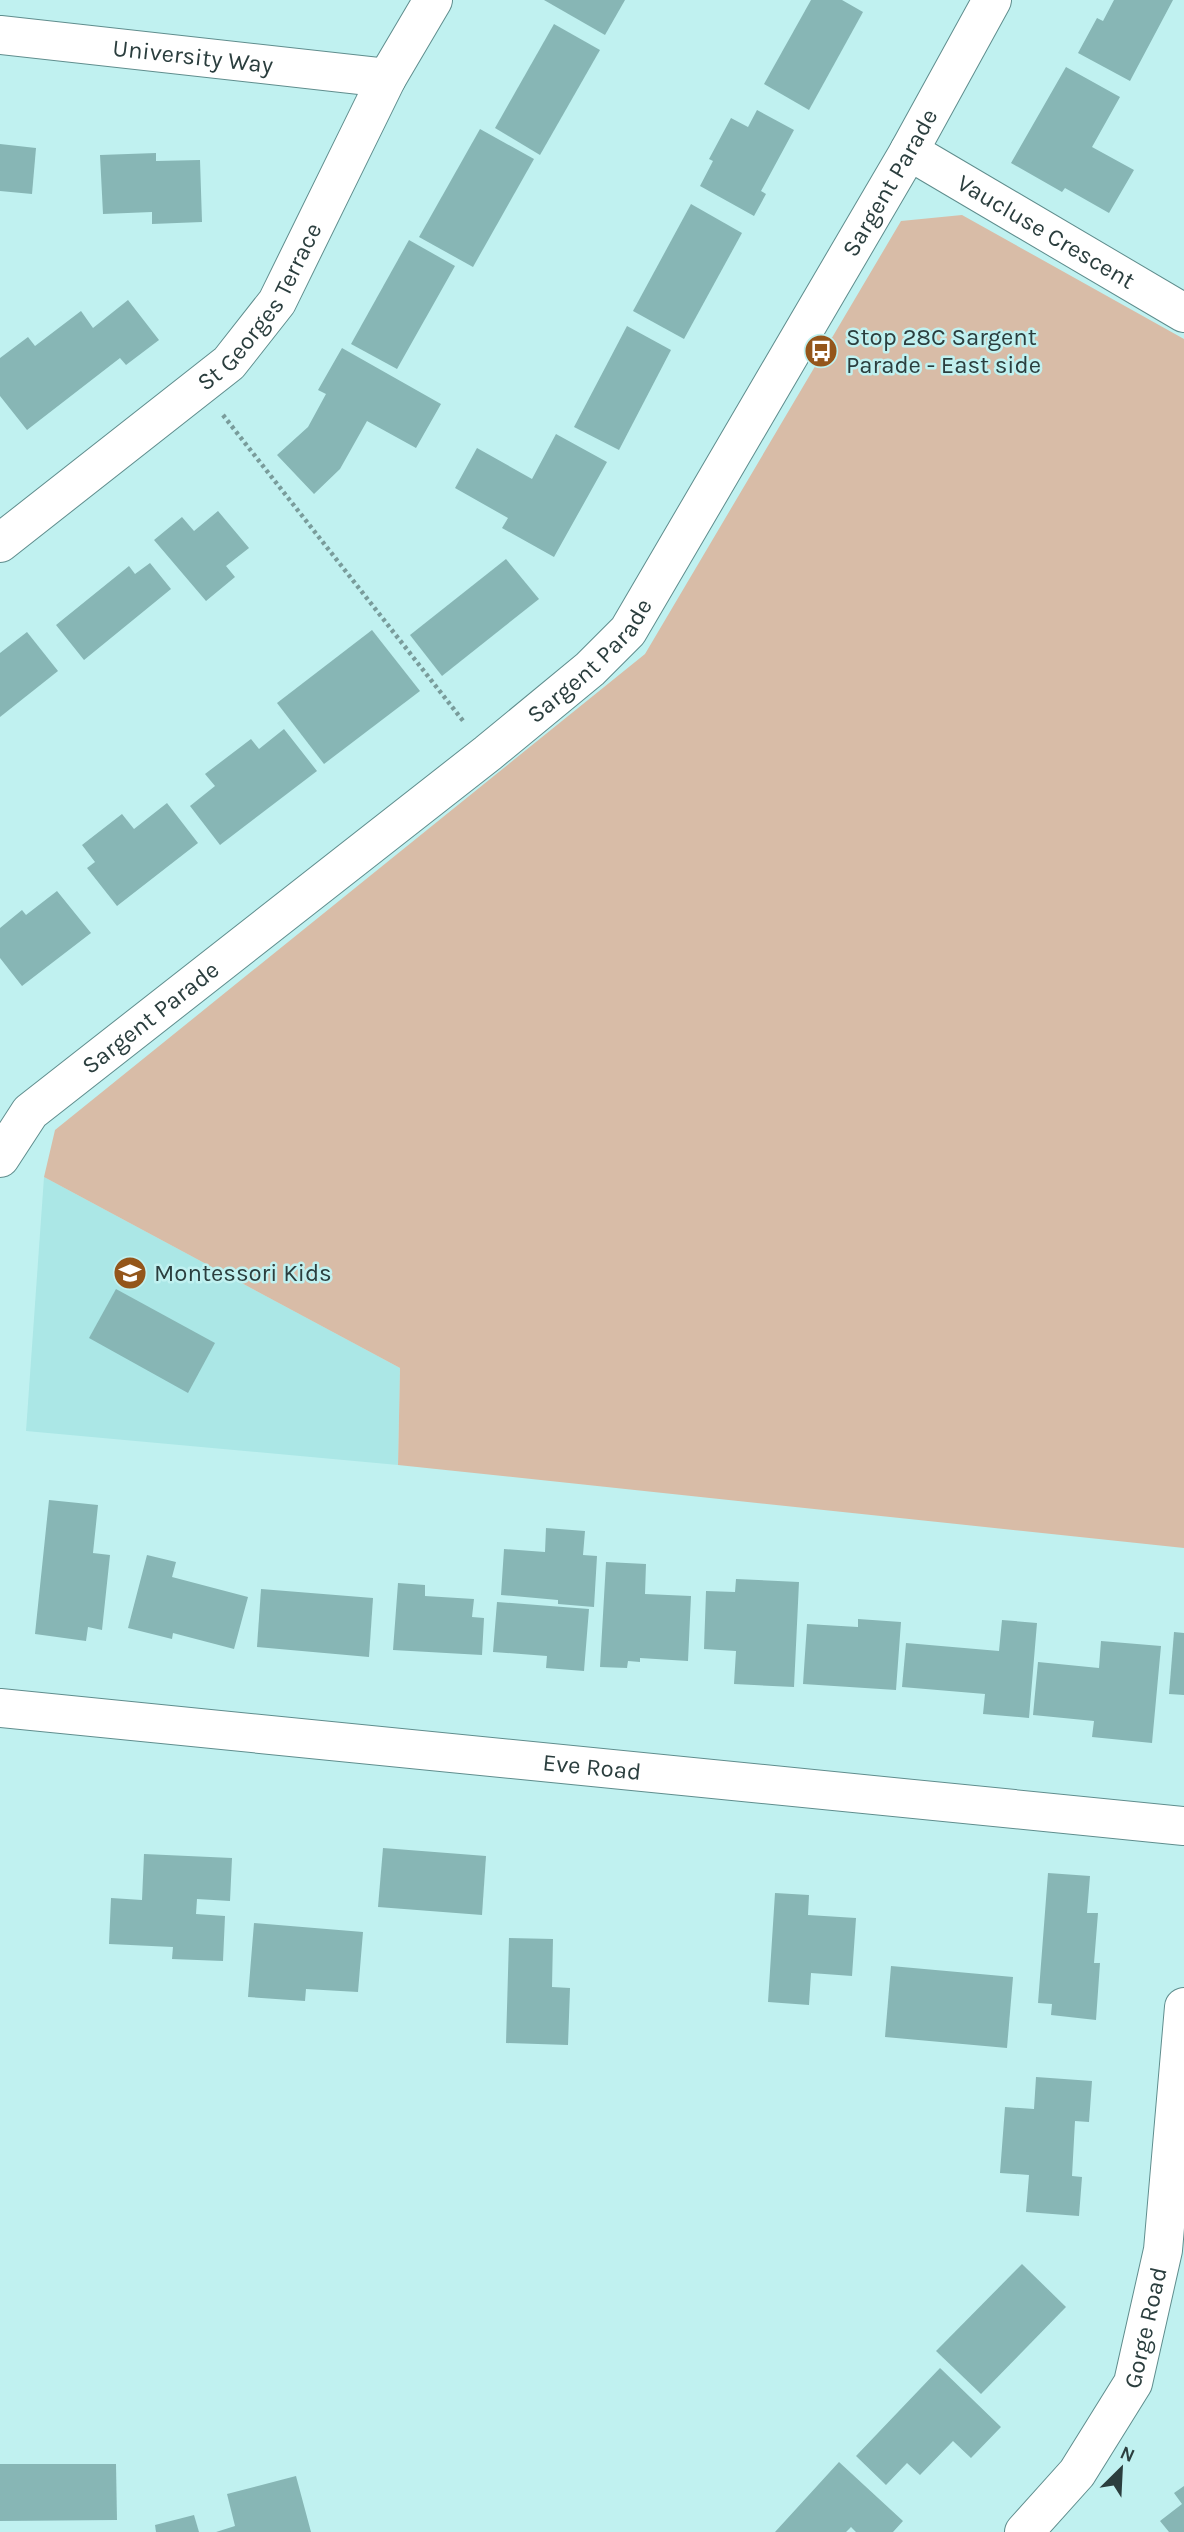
<svg xmlns="http://www.w3.org/2000/svg" width="1184" height="2532" font-family="Karla,sans-serif">
	<rect width="100%" height="100%" fill="#c0f1f0"/>
	<path fill="#abe7e6" d="M44,1177l356,191 -2,97 -372,-34z"/>
	<path fill="#d8bca7" d="M962,215l222,124v1209l-786,-83 2,-97 -356,-191 11,-47 590,-476 256,-433z"/>
	<g fill="#87b6b5">
		<path d="M544,0h81l-20,35z"/>
		<path d="M811,0h31l21,12 -54,98 -45,-26z"/>
		<path d="M1114,0h59l-43,81 -52,-28 19,-35 6,3z"/>
		<path d="M554,24l46,26 -60,105 -45,-27z"/>
		<path d="M1066,67l54,30 -28,50 42,23 -25,43 -44,-25 -3,4 -51,-29z"/>
		<path d="M757,110l37,20 -33,61 5,3 -12,22 -54,-30 13,-25 -4,-2 22,-41 17,9z"/>
		<path d="M480,129l54,30 -61,108 -54,-30z"/>
		<path d="M0,144l36,4 -4,46 -32,-3z"/>
		<path d="M156,153v8l44,-1 2,62 -50,2v-12l-49,2 -3,-59z"/>
		<path d="M691,204l51,29 -58,106 -51,-28z"/>
		<path d="M409,240l46,26 -58,103 -46,-25z"/>
		<path d="M128,300l31,40 -33,25 -6,-7 -93,72 -27,-34v-38l28,-21 7,9 46,-35 12,17z"/>
		<path d="M627,326l44,24 -52,100 -45,-23z"/>
		<path d="M342,348l99,56 -25,44 -49,-27 -27,48 -26,25 -37,-39 31,-28 18,-33 -8,-4z"/>
		<path d="M556,434l51,28 -53,95 -52,-29 6,-10 -53,-30 22,-40 55,31z"/>
		<path d="M218,511l31,37 -23,18 9,11 -29,24 -52,-61 28,-23 12,14z"/>
		<path d="M506,559l33,40 -97,77 -32,-41z"/>
		<path d="M150,563l21,26 -87,71 -28,-35 73,-59 6,8z"/>
		<path d="M372,630l48,61 -96,73 -47,-61z"/>
		<path d="M27,632l31,39 -58,46v-64z"/>
		<path d="M284,729l33,42 -97,74 -30,-39 25,-20 -10,-12 46,-35 8,10z"/>
		<path d="M167,803l31,40 -81,63 -30,-38 8,-6 -13,-17 40,-31 12,15z"/>
		<path d="M57,891l34,42 -69,53 -22,-28v-30l22,-18 4,5z"/>
		<path d="M116,1289l99,54 -27,50 -99,-55z"/>
		<path d="M49,1500l49,5 -5,48 17,2 -8,75 -14,-3 -2,14 -51,-7z"/>
		<path d="M546,1528l39,3 -2,24 14,1 -3,51 -36,-3v-4l-57,-5 3,-46 41,3z"/>
		<path d="M147,1555l29,7 -4,15 76,20 -14,52 -61,-16 -1,6 -44,-11z"/>
		<path d="M606,1562l40,2 -1,30 46,2 -3,65 -48,-3v4l-12,-1 -1,7 -27,-1z"/>
		<path d="M736,1579l63,3 -5,105 -60,-3 2,-33 -32,-2 2,-58 29,1z"/>
		<path d="M398,1583l27,2v11l49,3 -2,18 12,1 -2,37 -89,-5z"/>
		<path d="M261,1589l112,9 -4,59 -112,-10z"/>
		<path d="M497,1602l92,7 -5,62 -38,-3 1,-12 -54,-4z"/>
		<path d="M858,1619l43,3 -5,68 -93,-6 4,-60 51,3z"/>
		<path d="M1002,1620l35,3 -8,95 -46,-4 2,-20 -83,-7 4,-44 93,8z"/>
		<path d="M1174,1632l10,1v62l-15,-1z"/>
		<path d="M1101,1641l60,5 -9,97 -60,-6 2,-16 -61,-6 5,-53 61,6z"/>
		<path d="M383,1848l103,8 -4,59 -104,-8z"/>
		<path d="M144,1854l88,4 -2,43 -33,-2 -1,15 29,2 -2,45 -51,-2 1,-12 -64,-3 2,-46 31,2z"/>
		<path d="M1048,1873l42,3 -3,37h11l-4,50h6l-4,57 -45,-5 1,-11 -14,-1z"/>
		<path d="M775,1893l34,2 -1,20 48,3 -4,58 -41,-3 -2,32 -41,-3z"/>
		<path d="M254,1923l109,9 -5,60 -52,-3 -1,12 -57,-4z"/>
		<path d="M509,1938l44,1 -1,48 18,1 -2,57 -62,-2z"/>
		<path d="M891,1966l122,11 -6,71 -122,-11z"/>
		<path d="M1036,2077l56,4 -3,41 -14,-1 -3,55 10,1 -3,39 -53,-4 3,-37 -29,-2 5,-66 29,2z"/>
		<path d="M1022,2264l44,43 -85,87 -45,-43z"/>
		<path d="M940,2368l61,59 -30,31 -18,-17 -33,34 -13,-12 -21,22 -30,-29z"/>
		<path d="M839,2462l64,59 -10,11h-37l-5,-5 -5,5h-71z"/>
		<path d="M0,2464h116l1,56 -117,1z"/>
		<path d="M296,2476l15,56h-95l19,-6 -8,-32z"/>
		<path d="M1184,2486v46h-15l-9,-11 22,-17 -8,-11z"/>
		<path d="M194,2515l5,17h-43l-1,-7z"/>
	</g>
	<g fill="none" stroke-linecap="round" stroke-linejoin="round">
		<defs>
			<g id="minor">
				<path id="s1" d="M0,35l387,43"/>
				<path id="s2" d="M909,151l275,162"/>
				<path id="s3" d="M0,543l229,-180 48,-61 110,-224 46,-78"/>
				<path id="s4" d="M0,1158l30,-46 458,-359 102,-84 38,-38 281,-480 83,-151"/>
				<path id="s5" d="M0,1708l1184,118"/>
				<path id="s6" d="M1024,2532l53,-59 56,-90 30,-133 21,-243"/>
			</g>
		</defs>
		<use href="#minor" stroke="#5f8d8d" stroke-width="40"/>
		<path stroke="#799c9b" stroke-width="4.5" stroke-dasharray="3.5 3.5" stroke-linecap="butt" d="M223,415l241,307"/>
		<use href="#minor" stroke="#fff" stroke-width="38"/>
	</g>
	<defs>
		<symbol id="bus-disc" viewBox="-11 -11 22 22"><circle r="9.5" fill="#94561b" stroke="#c0f1f0"/><path d="M-5-6H5V4H4V6H2V4H-2V6H-4V4H-5ZM-3.5-4V0h7V-4ZM-3.5 1.2v1.5H-2V1.2ZM2 1.2v1.5H3.5V1.2Z" fill="#fff"/></symbol>
		<symbol id="school-disc" viewBox="-11 -11 22 22"><circle r="9.5" fill="#94561b" stroke="#c0f1f0"/><path d="M0-5L7-2L0 1L-7-2ZM-4 1L0 2.5L4 1V4Q0 6-4 4Z" fill="#fff"/></symbol>
	</defs>
	<g fill-rule="evenodd">
		<use href="#bus-disc" x="802" y="332" width="38" height="38"/>
		<use href="#school-disc" x="111" y="1254" width="38" height="38"/>
	</g>
	<g text-anchor="middle" stroke-width="5" stroke-linejoin="round" paint-order="stroke">
		<g font-size="24" fill="#2b3e3e" stroke="#c0f1f0">
			<text dy="8" stroke="none"><textPath href="#s1" startOffset="194">University Way</textPath></text>
			<text dy="8" stroke="none"><textPath href="#s4" startOffset="1342">Sargent Parade</textPath></text>
			<text dy="8" stroke="none"><textPath href="#s2" startOffset="159">Vaucluse Crescent</textPath></text>
			<text dy="8" stroke="none"><textPath href="#s3" startOffset="355">St Georges Terrace</textPath></text>
			<text dy="8" stroke="none"><textPath href="#s4" startOffset="775">Sargent Parade</textPath></text>
			<text dy="8" stroke="none"><textPath href="#s4" startOffset="208">Sargent Parade</textPath></text>
			<text dy="8" stroke="none"><textPath href="#s5" startOffset="595">Eve Road</textPath></text>
			<text dy="8" stroke="none"><textPath href="#s6" startOffset="242">Gorge Road</textPath></text>
		</g>
		<g font-size="24" fill="#2b3e3e" stroke="#c0f1f0" text-anchor="start">
			<text x="846" y="345">Stop 28C Sargent<tspan x="846" dy="28">Parade - East side</tspan></text>
			<text x="154" y="1281">Montessori Kids</text>
		</g>
	</g>
	<g transform="translate(1121 2469) rotate(24)" stroke="#c0f1f0" stroke-width="5" paint-order="stroke">
	<path d="M0-5L12 26L0 18L-12 26Z" fill="#2b3e3e"/>
	<text y="-10" font-size="19" font-weight="bold" text-anchor="middle" fill="#2b3e3e">N</text>
	</g>
</svg>
